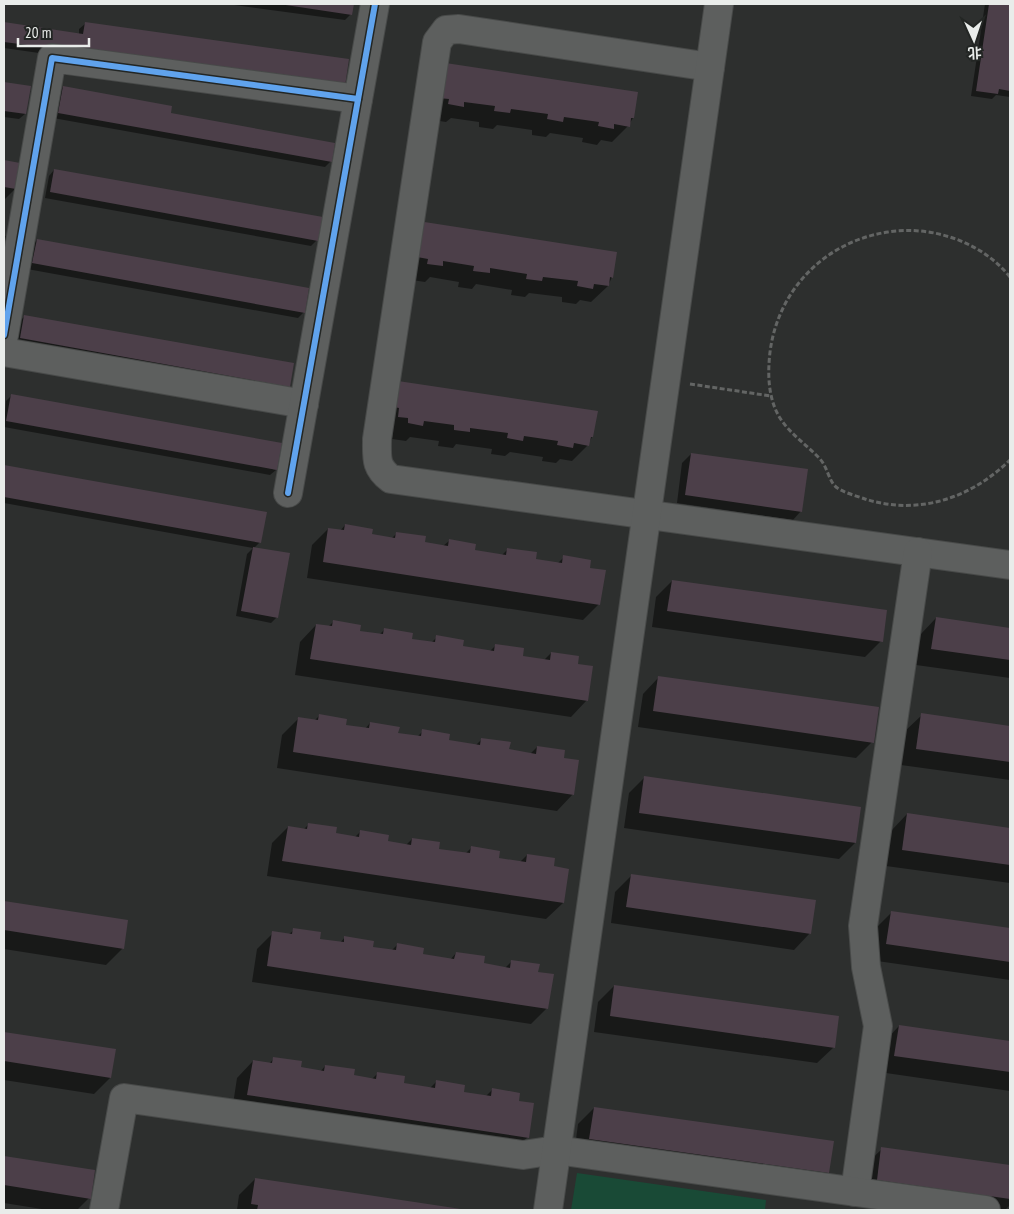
<svg xmlns="http://www.w3.org/2000/svg" width="1014" height="1214" font-family="'PT Sans Narrow','Noto Sans SC',sans-serif">
	<rect width="100%" height="100%" fill="#2d2f2e"/>
	<path fill="#194a36" d="M577,1173l189,27 -1,10h-194z"/>
	<g fill="#0007">
		<path d="M227,4h125l-1,10 -6,6z"/>
		<path d="M985,4h25v93l-14,-2 -4,4 -21,-3z"/>
		<path d="M4,24l75,10v-5l6,-5 263,37 -274,-3 -70,-10z"/>
		<path d="M423,79l210,39 -5,8 -16,16 -11,-2 -4,5 -15,-3 1,-4 -33,-5 -4,4 -14,-2v-5l-35,-5 -4,4 -14,-2v-5l-28,-4 -5,4 -13,-2z"/>
		<path d="M4,83l25,4 -4,27 -6,5 -15,-2z"/>
		<path d="M63,87l268,74 -6,6 -272,-49 5,-25z"/>
		<path d="M4,161l15,3 -4,25 -11,11z"/>
		<path d="M54,170l263,70 -6,6 -266,-48 4,-22z"/>
		<path d="M418,223l194,54 -4,9 -17,16 -11,-2 -4,4 -14,-2v-5l-33,-4 -4,4 -14,-2 1,-5 -36,-6 -4,5 -14,-2 1,-5 -29,-5 -5,5 -13,-2z"/>
		<path d="M4,236h4l-4,26z"/>
		<path d="M37,240l267,72 -6,6 -271,-49 4,-23z"/>
		<path d="M25,316l264,70 -6,6 -268,-48 4,-22z"/>
		<path d="M12,395l264,75 -6,5 -266,-48 2,-26z"/>
		<path d="M382,398l210,39 -4,8 -16,16 -12,-2 -4,4 -14,-2 1,-4 -33,-5 -5,4 -14,-2 1,-5 -36,-5 -3,4 -15,-2 1,-5 -29,-4 -4,4 -14,-2 1,-5 -11,-2z"/>
		<path d="M691,454l110,57 -8,9 -116,-17 5,-40z"/>
		<path d="M4,466l261,47 -5,29 -6,6 23,69 -6,6 -35,-7 11,-62 6,-6 -249,-45z"/>
		<path d="M345,525l26,11 20,3 6,-6 26,10 20,3 6,-5 25,10 28,4 6,-6 26,11 23,4 7,-7 25,12 10,35 -16,16 -276,-42 5,-33 16,-16 12,2z"/>
		<path d="M672,581l209,60 -16,16 -213,-30 4,-30z"/>
		<path d="M936,618l74,11v49l-94,-13 4,-30z"/>
		<path d="M333,622l25,10 21,3 5,-5 27,10 20,3 6,-6 25,10 27,5 7,-7 26,12 22,3 7,-7 26,12 10,35 -16,17 -276,-42 5,-33 16,-17 12,2z"/>
		<path d="M659,677l213,65 -16,16 -218,-31 5,-33z"/>
		<path d="M922,715l88,12v53l-109,-15 4,-34z"/>
		<path d="M319,716l25,10 21,3 5,-6 27,11 20,3 6,-6 24,10 28,5 7,-7 26,11 22,4 7,-7 25,12 11,35 -16,17 -280,-43 5,-33 16,-16 16,2z"/>
		<path d="M645,777l215,31 -5,35 -16,16 -215,-31 5,-35z"/>
		<path d="M907,814l103,15v54l-124,-17 5,-35z"/>
		<path d="M309,824l25,10 21,3 5,-5 27,10 19,3 6,-6 25,11 28,4 6,-6 27,11 22,3 7,-7 25,12 16,3 -5,33 -17,16 -279,-43 5,-33 16,-16 16,2z"/>
		<path d="M631,876l179,57 -16,17 -183,-27 4,-31z"/>
		<path d="M4,902l123,19 -4,27 -17,17 -102,-16z"/>
		<path d="M891,913l119,16v51l-140,-20 5,-31z"/>
		<path d="M294,930l25,10 21,3 5,-6 27,11 19,3 6,-6 25,10 28,5 6,-7 26,11 23,4 7,-7 25,12 10,35 -16,16 -279,-42 5,-33 16,-16 15,2z"/>
		<path d="M614,986l220,61 -17,16 -223,-31 4,-30z"/>
		<path d="M899,1026l111,16v49l-131,-19 4,-29z"/>
		<path d="M4,1033l110,17 -4,28 -16,16 -90,-14z"/>
		<path d="M274,1058l25,10 21,4 5,-6 27,10 20,3 6,-6 24,11 28,4 6,-6 27,11 22,4 7,-7 25,12 11,35 -17,16 -279,-42 5,-33 16,-17 16,3z"/>
		<path d="M594,1108l234,64 -16,17 -238,-34 4,-31z"/>
		<path d="M882,1149l128,18v38l-5,5h-42l-102,-14 4,-31z"/>
		<path d="M4,1157l90,14 -5,27 -12,12h-29l-44,-7z"/>
		<path d="M255,1179l205,31h-223l2,-15z"/>
	</g>
	<g fill="#4c3f49">
		<path d="M279,4h75l-2,11z"/>
		<path d="M989,4h21v87l-11,-2 -1,5 -22,-3z"/>
		<path d="M4,22l79,12 2,-12 264,37 -4,27 -341,-44z"/>
		<path d="M439,62l199,30 -4,26h-3l-1,9 -16,-3v5l-16,-3 1,-4 -35,-5 -1,5 -16,-3 1,-5 -37,-5 -1,4 -16,-2 1,-5 -31,-4v5l-16,-3 1,-5 -11,-1z"/>
		<path d="M4,82l27,4 -5,28 -22,-3z"/>
		<path d="M63,86l109,20 -1,7 164,30 -3,19 -274,-49z"/>
		<path d="M4,160l16,3 -4,26 -12,-2z"/>
		<path d="M54,169l269,48 -5,24 -268,-49z"/>
		<path d="M418,221l199,31 -4,26 -3,-1 -1,9 -15,-2 -1,5 -16,-3 1,-5 -35,-4 -1,4 -16,-2 1,-5 -37,-6v5l-17,-2 1,-5 -31,-5v5l-16,-2 1,-5 -11,-2z"/>
		<path d="M37,239l272,49 -4,25 -273,-50z"/>
		<path d="M24,315l270,48 -4,24 -270,-49z"/>
		<path d="M398,381l200,30 -5,26h-2l-2,9 -15,-3 -1,5 -16,-3 1,-4 -34,-5 -1,5 -16,-3 1,-5 -38,-5v4l-16,-2v-5l-30,-4 -1,5 -15,-3v-5l-10,-1 1,-9 -5,-1z"/>
		<path d="M11,394l271,49 -5,27 -271,-49z"/>
		<path d="M691,453l117,16 -6,43 -117,-17z"/>
		<path d="M4,465l263,47 -6,31 -257,-46z"/>
		<path d="M345,524l28,5 -1,5 23,4 1,-6 30,4 -1,6 23,4 1,-7 27,5 -1,6 31,5 1,-7 30,4 -1,7 26,4 1,-8 28,5 -1,8 16,2 -6,35 -277,-43 5,-34 16,2z"/>
		<path d="M253,547l37,6 -12,65 -37,-7z"/>
		<path d="M672,580l215,30 -4,32 -216,-31z"/>
		<path d="M936,617l74,11v32l-79,-11z"/>
		<path d="M333,620l28,5 -1,6 23,3 1,-6 29,5 -1,6 23,3 1,-7 28,5 -1,6 31,5 1,-7 29,4 -1,8 27,4 1,-8 28,4 -1,8 15,2 -5,35 -278,-42 6,-35 16,2z"/>
		<path d="M658,676l221,31 -5,36 -221,-32z"/>
		<path d="M921,713l89,13v36l-94,-13z"/>
		<path d="M319,714l28,5 -1,6 23,3 1,-6 30,5 -2,6 23,3 1,-7 28,5 -1,6 31,5 1,-7 30,4 -2,7 27,5 1,-8 28,4 -1,8 15,2 -5,35 -281,-43 5,-35 20,3z"/>
		<path d="M644,776l217,31 -5,36 -217,-30z"/>
		<path d="M907,813l103,15v37l-108,-15z"/>
		<path d="M308,823l29,4 -1,6 23,4 1,-7 29,5 -1,6 23,4 1,-7 28,4 -1,7 31,4 1,-7 29,5 -1,7 27,4 1,-8 28,4 -1,8 15,3 -5,34 -282,-42 6,-35 19,3z"/>
		<path d="M631,874l185,26 -5,34 -185,-27z"/>
		<path d="M4,901l124,19 -4,29 -120,-19z"/>
		<path d="M891,911l119,17v34l-124,-18z"/>
		<path d="M293,928l28,4 -1,7 24,3v-6l30,5 -1,6 23,3 1,-7 27,5 -1,6 31,5 2,-7 29,4 -1,7 26,5 1,-8 29,4 -2,8 16,2 -6,35 -281,-43 5,-35 20,3z"/>
		<path d="M614,985l225,31 -4,32 -225,-32z"/>
		<path d="M899,1025l111,16v31l-116,-16z"/>
		<path d="M4,1032l112,17 -5,29 -107,-17z"/>
		<path d="M273,1057l29,4 -1,6 23,4 1,-6 30,4 -1,6 22,4 1,-7 28,4 -1,7 31,5 1,-8 29,5 -1,7 27,4 1,-8 28,5 -1,8 15,2 -5,35 -282,-43 6,-35 19,3z"/>
		<path d="M594,1107l240,34 -5,32 -240,-34z"/>
		<path d="M881,1147l129,18v34l-133,-19z"/>
		<path d="M4,1156l91,14 -4,29 -87,-14z"/>
		<path d="M255,1178l206,31v1h-204l1,-5 -7,-1z"/>
	</g>
	<g fill="none" stroke-linecap="round" stroke-linejoin="round">
		<defs>
			<g id="minor">
				<path d="M710,67l-251,-38 -13,1 -9,12 -60,397c0,19 -2,28 14,40l619,86"/>
				<path d="M4,335l48,-277 306,41"/>
				<path d="M4,352l300,52"/>
				<path d="M288,493l87,-489"/>
				<path d="M855,1192l23,-166 -12,-59 -3,-41 55,-374"/>
				<path d="M104,1210l20,-112 399,57 33,-5 430,60"/>
				<path d="M548,1210l171,-1206"/>
			</g>
		</defs>
		<use href="#minor" stroke="#484a49" stroke-width="30"/>
		<g stroke="#636564" stroke-width="3" stroke-dasharray="5 2.5" stroke-linecap="butt">
			<path d="M1010,277c-28,-35 -78,-52 -122,-45 -67,10 -116,64 -119,132 -1,18 1,38 11,54 10,16 27,27 40,41 7,8 8,18 14,26 6,7 23,11 31,14 54,17 106,-1 145,-39"/>
			<path d="M690,384l81,12"/>
		</g>
		<use href="#minor" stroke="#5d5f5e" stroke-width="28"/>
		<defs>
			<g id="cycleway">
				<path d="M4,335l48,-277 306,41"/>
				<path d="M288,493l87,-489"/>
			</g>
		</defs>
		<use href="#cycleway" stroke="#232624" stroke-width="9"/>
		<use href="#cycleway" stroke="#60a3ed" stroke-width="6"/>
	</g>
	<rect width="1014" height="1214" fill="none" stroke="#e9ecea" stroke-width="10"/>
	<g transform="translate(974 40) rotate(177)" stroke="#232624" stroke-width="4" paint-order="stroke">
	<path d="M0-4L9 19L0 12L-9 19Z" fill="#e9ecea"/>
	<text y="-8" font-size="14" font-weight="bold" text-anchor="middle" fill="#e9ecea">北</text>
	</g>
	<path d="M18 38v8h71v-8" fill="none" stroke="#e9ecea" stroke-width="2.5"/>
	<text x="25" y="38" font-size="15" fill="#e9ecea" stroke="#232624" stroke-width="4" paint-order="stroke">20 m</text>
</svg>
